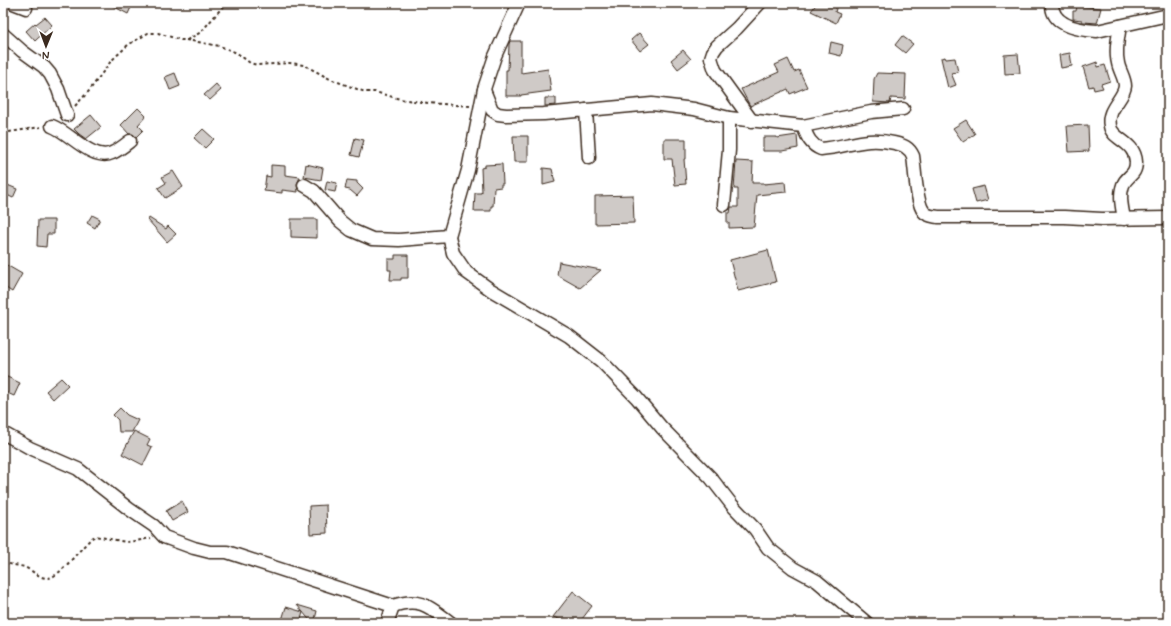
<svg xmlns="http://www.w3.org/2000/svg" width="1171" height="626" font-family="Mynerve,sans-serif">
	<rect width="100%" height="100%" fill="#fff"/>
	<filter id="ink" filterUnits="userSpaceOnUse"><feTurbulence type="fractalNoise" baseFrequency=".025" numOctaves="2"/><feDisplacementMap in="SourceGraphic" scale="8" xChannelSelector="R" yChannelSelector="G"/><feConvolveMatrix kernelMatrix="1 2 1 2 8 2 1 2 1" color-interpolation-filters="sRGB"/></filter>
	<g filter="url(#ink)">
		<g fill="#cfcac7" stroke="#3b2a1e">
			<path d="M107,3h26l-5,11z"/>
			<path d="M817,3h16l4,2 -2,7 5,2 -4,9 -25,-12z"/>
			<path d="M1077,6l24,2 -4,15 -13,-1h-2v-2l-9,-1v-8h3z"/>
			<path d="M45,17l7,8 -17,16 -9,-10 9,-8 1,1z"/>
			<path d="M639,33l10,11 -9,7 -9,-11z"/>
			<path d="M902,36l11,8 -8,9 -10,-8z"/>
			<path d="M510,41h11v32l27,-4 3,22 -30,4v1h-15v-26h2l1,-26z"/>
			<path d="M831,42l12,3 -2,11 -12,-3z"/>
			<path d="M683,50l8,9 -13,10 -7,-9z"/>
			<path d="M1070,53l2,13 -11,2 -2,-13z"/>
			<path d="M1018,54l2,19 -15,1 -1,-19z"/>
			<path d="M945,57l1,2 9,-1 3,14 -7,1 5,12 -8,3 -7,-30z"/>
			<path d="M788,59l6,13 5,-2 8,17 -17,7 -2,-5 -38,17 -9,-17 38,-17 -4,-7z"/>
			<path d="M1097,62l1,5 7,-2 5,16 -9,3 2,4 -9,2 -1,-4 -4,1 -6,-20z"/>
			<path d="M175,73l5,13 -10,4 -5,-13z"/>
			<path d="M877,73l29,1 -1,25 -14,-1 -1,5 -17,-1 1,-23z"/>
			<path d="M216,84l5,6 -11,10 -6,-5z"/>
			<path d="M545,98h11v7l-11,1z"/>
			<path d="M138,108l8,8 -8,9 5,5 -7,7 -3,-3h-4l-8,-9z"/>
			<path d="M91,115l10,12 -15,12 -7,-5 -5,-5z"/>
			<path d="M966,120l9,14 -12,8 -10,-14z"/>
			<path d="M1088,125l1,26 -20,1 -2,-26z"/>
			<path d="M203,129l11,10 -9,9 -11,-10z"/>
			<path d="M797,135l1,13 -16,3h-19v-14h14v1z"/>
			<path d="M513,136h15v26h-14z"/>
			<path d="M355,138l9,2 -5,17 -8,-2z"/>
			<path d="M664,139h22v20h-2l2,25 -11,1 -3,-26h-8z"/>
			<path d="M736,161l17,1 -1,21h12v1l21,-2 1,10 -29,3 -3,32 -25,1v-5h-2v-10h3l1,-6h7v-18h-4z"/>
			<path d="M306,164l17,4 -2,12 -17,-3z"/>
			<path d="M502,164l1,20h-2v3l-7,1 -1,18h-2v5h-17l1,-18h6v-2l1,1 -1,-24 4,-1v-2z"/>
			<path d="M271,165l14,1v9l15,2 -3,7 1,8 -16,-2v3l-18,-2 2,-15 5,1z"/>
			<path d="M543,168l9,1 3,13 -12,3z"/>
			<path d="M173,171l10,16 -18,11 -7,-10 8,-5 -4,-6z"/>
			<path d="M347,180l10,1v2l6,6 -6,7 -7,-6 -5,-1z"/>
			<path d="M327,181l10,2 -2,9 -10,-2z"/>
			<path d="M5,184l12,5 -4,9 -10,-5z"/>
			<path d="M984,186l4,14 -12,3 -4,-14z"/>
			<path d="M633,195l1,28 -39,1v-28z"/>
			<path d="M92,215l8,4 -5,9 -8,-5z"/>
			<path d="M149,218l17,11 2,-3 8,8 -9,8 -19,-22z"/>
			<path d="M291,219h26v19l-26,-1z"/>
			<path d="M38,220h16v14h-7l-1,13 -9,-1z"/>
			<path d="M768,250l8,32 -38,9 -8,-31z"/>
			<path d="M395,255h13v23h-7v2h-11l1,-10h-3v-11h7z"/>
			<path d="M559,262l42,8 -21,18 -23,-13z"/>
			<path d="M3,263l19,11 -10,18 -9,-6z"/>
			<path d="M3,375l17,8 -6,13 -11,-5z"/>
			<path d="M61,378l7,7 -15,14 -7,-8z"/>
			<path d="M120,408l7,7 11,5 -6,12h-13l-1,-12 -5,-5z"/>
			<path d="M134,431l16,8 -3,6 5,2 -9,18 -21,-11z"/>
			<path d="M182,501l6,11 -16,9 -6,-10z"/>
			<path d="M326,505l1,28 -17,1 -1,-28z"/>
			<path d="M573,591l19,15 -13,17h-8l-18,-6z"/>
			<path d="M297,605l20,6 -3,12h-2z"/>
			<path d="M286,607l17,5 -3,11h-8l-10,-3z"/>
		</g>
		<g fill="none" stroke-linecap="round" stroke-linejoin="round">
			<defs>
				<g id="street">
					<path d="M13,3l13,5"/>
					<path d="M519,3l-24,53 -11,33 -16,81 -19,66 4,17 13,19 25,18 78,46 32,25 35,36 26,31 49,50 21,27 23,24 13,19 25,20 24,13 50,42"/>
					<path d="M1052,3c-1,23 27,27 45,28l71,-16"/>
					<path d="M1120,26c-2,12 -5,25 -2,37 1,7 7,15 7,23 -1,13 -19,23 -15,40 2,14 25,15 26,36 0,14 -9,13 -13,23 -4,11 -1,22 1,34"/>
					<path d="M3,34l19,17 22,16 6,7 8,15 9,26"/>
					<path d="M484,90l8,20 6,4 8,1 38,-1 108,-10 42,5 35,9 74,8c4,10 7,19 18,23 27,-2 44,-13 73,-6 9,2 15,4 19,13 2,13 3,47 11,56 3,4 9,4 14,5h126l38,2 66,-1"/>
					<path d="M586,110l3,48"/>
					<path d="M752,121l-37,-51 -4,-12 2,-6 4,-6 20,-18 23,-25"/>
					<path d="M52,126c17,6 41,36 60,27 7,-3 13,-8 18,-12"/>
					<path d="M803,126l68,-14 32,-3"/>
					<path d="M304,185l10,6 26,30 11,9 21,9 27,1 50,-4"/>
					<path d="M724,205l5,-55v-32"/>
					<path d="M3,433l27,15 48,21 51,40 25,17 10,11 30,11 16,4h17l166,54 -6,17"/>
					<path d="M393,606c27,-10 38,2 58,17"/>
				</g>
			</defs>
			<use href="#street" stroke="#3b2a1e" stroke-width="15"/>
			<g stroke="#3b2a1e" stroke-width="2" stroke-dasharray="3 3" stroke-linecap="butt">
				<path d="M186,40l34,6 17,7 13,10 7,2 33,-2 14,2 26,14 35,13h10l25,7 28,4 42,3"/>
				<path d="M75,106l14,-15 22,-30 17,-16 20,-12h10l23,7h6l14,-8 25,-29"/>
				<path d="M3,133l38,-6"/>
				<path d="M3,562c7,3 14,3 21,5 8,3 15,11 23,11 13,1 36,-35 48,-42l31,6 10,-1 15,-3"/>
			</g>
			<use href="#street" stroke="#fff" stroke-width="12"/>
		</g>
	</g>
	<rect width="1171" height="626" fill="none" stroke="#fff" stroke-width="16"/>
	<rect x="8" y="8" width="1155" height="610" fill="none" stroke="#3b2a1e" stroke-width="1.5" filter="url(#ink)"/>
	<g transform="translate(46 46) rotate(181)" stroke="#ffffff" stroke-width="3" paint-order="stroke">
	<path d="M0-3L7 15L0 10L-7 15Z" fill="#3b2a1e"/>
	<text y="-6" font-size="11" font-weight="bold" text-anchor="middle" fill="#3b2a1e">N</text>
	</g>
</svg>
